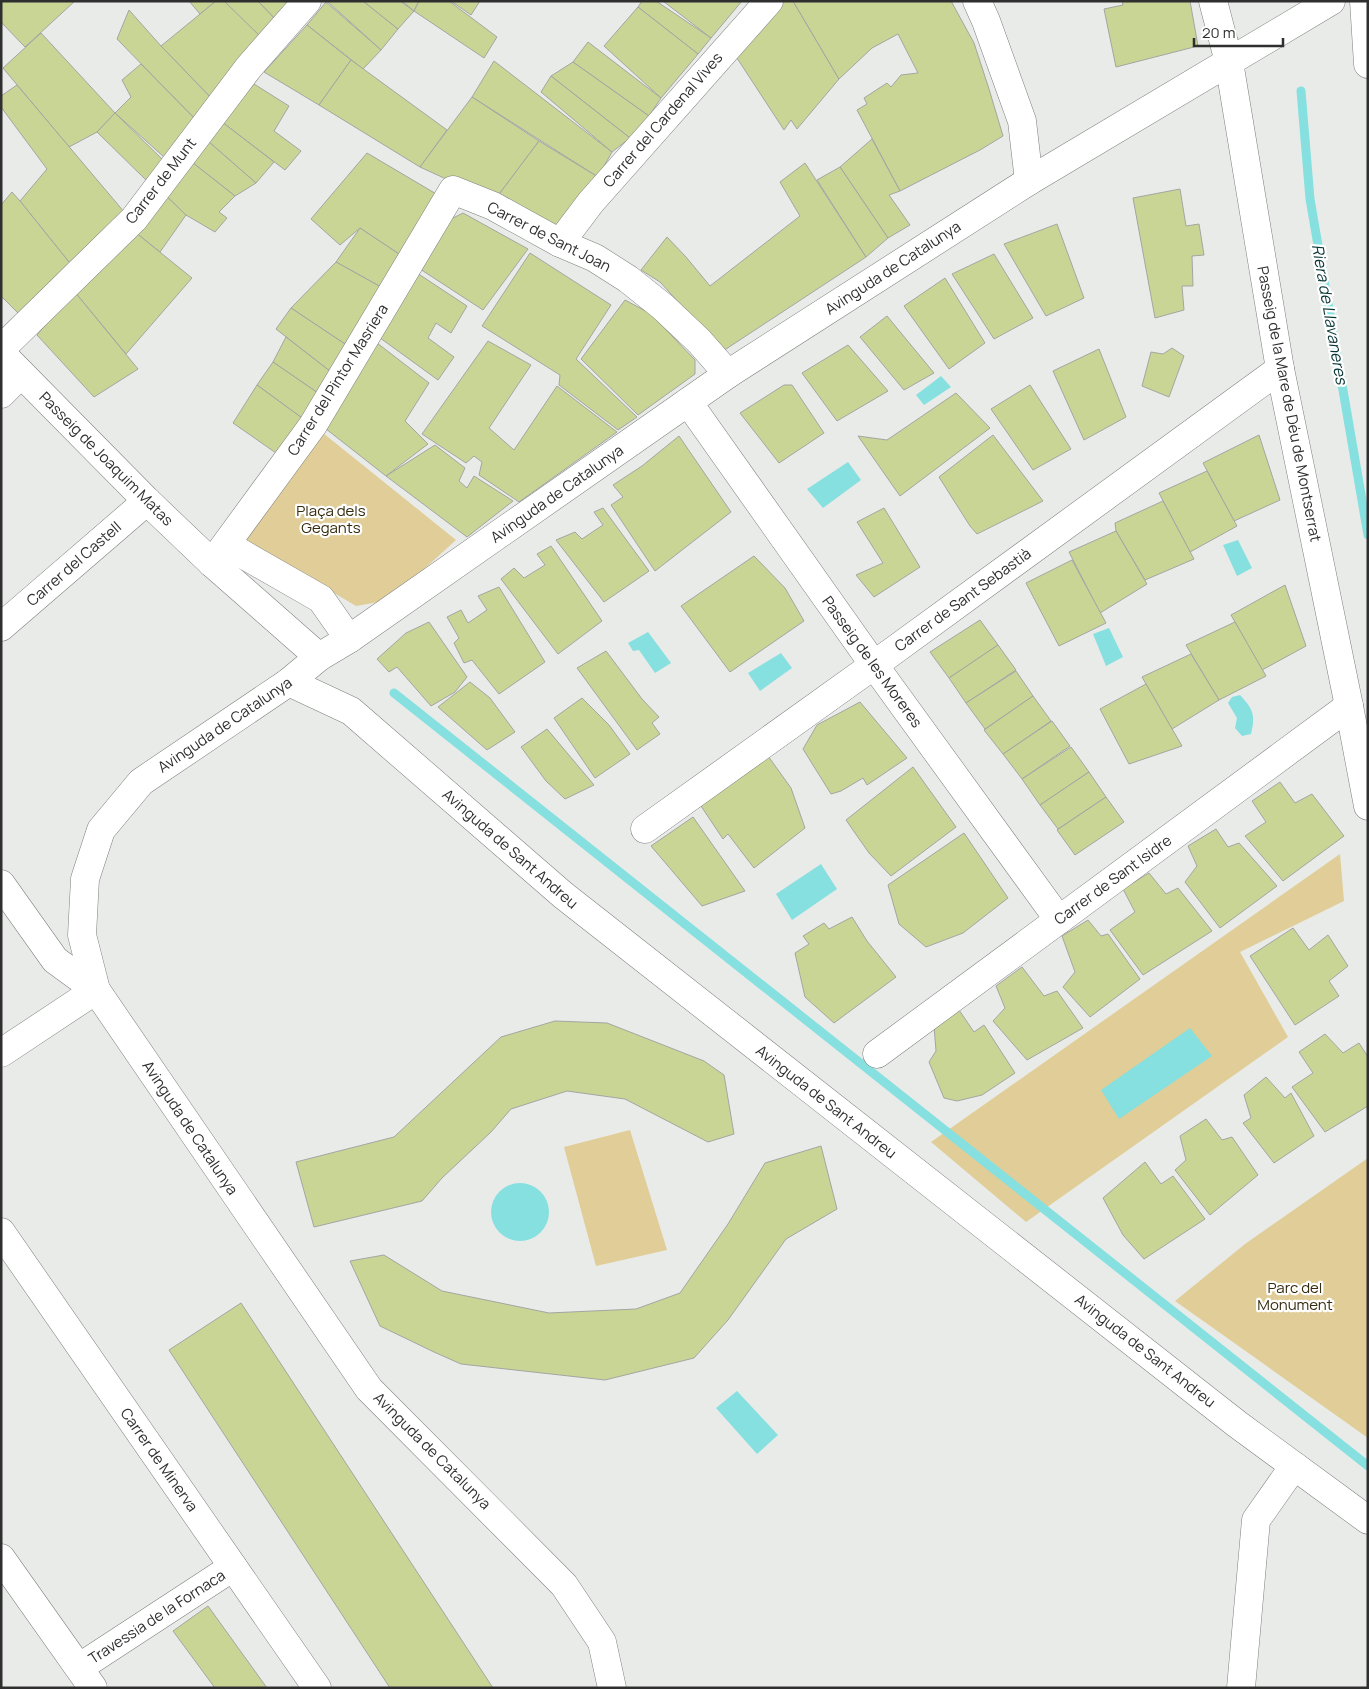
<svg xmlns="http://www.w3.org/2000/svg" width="1369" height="1689" font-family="Manrope,sans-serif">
	<rect width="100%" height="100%" fill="#e9ebe9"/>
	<g fill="#e0cd97">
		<path d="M313,425l143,115 -66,60 -34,6 -116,-69z"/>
		<path d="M1340,854l4,47 -104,51 48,85 -262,185 -95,-80z"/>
		<path d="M630,1130l37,120 -71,16 -32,-119z"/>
		<path d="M1368,1158v280l-193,-137 70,-57z"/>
	</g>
	<g fill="#86e0df">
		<path d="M941,376l10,11 -27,18 -8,-10z"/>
		<path d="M848,462l13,18 -38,28 -16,-19z"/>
		<path d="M1238,540l14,28 -15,8 -14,-31z"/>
		<path d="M1109,628l14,29 -17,9 -13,-32z"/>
		<path d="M648,632l23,31 -16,10 -16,-23 -6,1 -5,-8z"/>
		<path d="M781,653l11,15 -32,23 -12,-18z"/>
		<path d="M1240,695c13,14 16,20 11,39l-9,2 -7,-8 2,-10 -9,-15 4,-6z"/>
		<path d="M821,864l16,25 -45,31 -16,-26z"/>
		<path d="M1190,1028l22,28 -93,63 -18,-29z"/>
		<circle cx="520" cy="1212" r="29"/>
		<path d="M737,1391l41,44 -21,19 -41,-46z"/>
	</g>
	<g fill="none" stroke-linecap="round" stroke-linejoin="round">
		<g stroke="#86e0df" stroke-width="9">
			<path d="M1301,91l9,108 58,336"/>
			<path d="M394,693l974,773"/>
		</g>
	</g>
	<g fill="#c9d595" stroke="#a4a5a2">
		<path d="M1,1h74l-50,46 -24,-25z"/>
		<path d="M189,1h27l-16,13z"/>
		<path d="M216,1h11l38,40 -50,61 -54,-56z"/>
		<path d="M224,1h34l23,24 -16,16z"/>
		<path d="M258,1h37l-14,24z"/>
		<path d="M327,1h36l35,28 -17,21z"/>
		<path d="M363,1h37l14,10 -16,18z"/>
		<path d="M402,1h17l-5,10z"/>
		<path d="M419,1h30l48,36 -13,21 -70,-47z"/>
		<path d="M451,1h29l-9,14z"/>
		<path d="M642,1h14l55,37 -13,16 -60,-47z"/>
		<path d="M663,1h79l-31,37z"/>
		<path d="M784,1h9l46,78 -42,50 -6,-9 -7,10 -49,-75z"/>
		<path d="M793,1h158l23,42 15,46 14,47 -23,14 -80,41 -43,-81 10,-6 -3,-6 23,-15 4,4 10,-12 17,-2 -20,-39 -26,14 -33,31z"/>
		<path d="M1122,1h68l8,45 -82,21 -12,-58 19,-4z"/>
		<path d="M326,2l55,48 -18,19 -56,-44z"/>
		<path d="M638,7l60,47 -37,44 -57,-52z"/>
		<path d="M129,10l32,36 54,56 -18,19 -80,-82z"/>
		<path d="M307,25l44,35 -32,45 -55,-33z"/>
		<path d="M41,33l74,80 -18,19 -28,15 -66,-79z"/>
		<path d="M588,42l73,56 -12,18 -76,-54z"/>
		<path d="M351,60l96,70 -27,37 -101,-62z"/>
		<path d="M494,61l118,91 -14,25 -126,-80z"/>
		<path d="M573,62l76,54 -19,22 -79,-62z"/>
		<path d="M141,64l56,57 -32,37 -50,-45 16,-16 -9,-17z"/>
		<path d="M551,76l79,62 -18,14 -71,-60z"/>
		<path d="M254,84l35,22 -15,25 27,20 -16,19 -63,-48z"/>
		<path d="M17,85l108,128 -52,54 -53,-66 27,-32 -46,-62v-11z"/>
		<path d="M472,97l67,44 -45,60 -74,-34z"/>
		<path d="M115,113l49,48 -17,20 -50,-49z"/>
		<path d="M222,122l52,40 -18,21 -47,-41z"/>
		<path d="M872,139l28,52 -11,4 21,30 -22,13 -48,-71z"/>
		<path d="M539,141l59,36 -39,52 -65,-28z"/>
		<path d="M209,142l47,41 -21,13 -47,-37z"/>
		<path d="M367,153l71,42 -39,59 -39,-26 -20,17 -29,-26z"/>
		<path d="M188,159l47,37 -16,16 8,6 -12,14 -29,-17 -26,-25z"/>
		<path d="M805,163l61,94 -143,94 -63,-69 -19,-12 26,-33 19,20 24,29 90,-70 -20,-34z"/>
		<path d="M840,167l48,71 -22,19 -49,-77z"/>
		<path d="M1180,189l6,37 13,-2 5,31 -12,1 1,30h-11l2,24 -29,8 -22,-120z"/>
		<path d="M160,190l26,25 -26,37 -30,-24z"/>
		<path d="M12,192l8,9 53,66 -51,50 -21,-21v-91z"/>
		<path d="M463,213l65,36 -45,61 -66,-43 34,-48z"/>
		<path d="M1057,224l27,74 -38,18 -42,-72z"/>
		<path d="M130,228l62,50 -66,76 -52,-63z"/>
		<path d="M360,228l39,26 -18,33 -45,-25z"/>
		<path d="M530,253l81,52 -35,54 61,58 -19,13 -59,-45 1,-10 -78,-49z"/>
		<path d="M994,254l39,64 -39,21 -42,-65z"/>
		<path d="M336,262l45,25 -36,57 -54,-36z"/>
		<path d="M414,271l53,35 -16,27 -15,-10 -8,15 26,19 -16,23 -62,-45z"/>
		<path d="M945,278l40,65 -36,26 -45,-63z"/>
		<path d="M74,291l64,78 -44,28 -57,-62z"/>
		<path d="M625,300l26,14 44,46v14l-57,41 -57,-56z"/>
		<path d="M291,308l54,36 -14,28 -55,-43z"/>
		<path d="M887,316l47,57 -30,17 -44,-53z"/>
		<path d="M286,337l45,35 -13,21 -45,-31z"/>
		<path d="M488,341l43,24 -42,63 25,22 43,-64 60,46 -98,70 -40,-27 3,-13 -8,-6 -8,7 -44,-29z"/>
		<path d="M377,343l52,40 -24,38 23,23 -42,32 -65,-51z"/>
		<path d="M848,345l40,46 -51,30 -35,-48z"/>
		<path d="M1172,348l12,8 -15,41 -27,-11 9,-34 12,2z"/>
		<path d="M1099,349l27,68 -42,23 -31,-69z"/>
		<path d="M273,362l45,31 -16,25 -45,-33z"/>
		<path d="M257,385l45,33 -26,35 -43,-30z"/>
		<path d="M784,385h8l32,48 -45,30 -39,-50z"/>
		<path d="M1030,385l41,64 -38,21 -42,-61z"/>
		<path d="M956,393l34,35 -90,68 -42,-60 29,4z"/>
		<path d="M993,435l50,66 -66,33 -7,-8 -31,-49z"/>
		<path d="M1259,435l21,65 -46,21 -31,-58z"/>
		<path d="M679,436l52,76 -76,59 -44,-66 12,-8 -10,-12 29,-19z"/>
		<path d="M435,445l30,23 -6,13 8,7 7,-12 39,25 -46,36 -81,-61z"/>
		<path d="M1207,471l30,55 -47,26 -31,-59z"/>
		<path d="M1163,501l31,58 -49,21 -29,-49 -1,-8z"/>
		<path d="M603,508l46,63 -45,31 -48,-62 19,-8 7,7 21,-14 -9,-13z"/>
		<path d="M884,508l36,59 -46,30 -18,-22 27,-12 -26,-41z"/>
		<path d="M1116,531l31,53 -47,29 -31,-61z"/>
		<path d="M551,546l51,75 -44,33 -57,-75 13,-11 10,10 21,-13 -8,-11z"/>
		<path d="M754,556l31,32 19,33 -74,51 -49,-66z"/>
		<path d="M1072,560l34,63 -47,23 -33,-63z"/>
		<path d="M1285,585l21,61 -44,24 -31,-55z"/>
		<path d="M499,587l46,75 -46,32 -27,-34 -8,3 -10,-20 5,-5 -12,-21 14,-7 7,13 19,-13 -9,-14z"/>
		<path d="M980,620l18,25 -49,33 -19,-26z"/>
		<path d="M429,622l38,55 -12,15 -24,14 -34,-39 -8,5 -12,-13 29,-26z"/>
		<path d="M1235,622l31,54 -47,24 -33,-55z"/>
		<path d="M998,645l18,25 -50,33 -17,-25z"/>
		<path d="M606,651l36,48 17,18 -7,6 8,11 -23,16 -60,-82z"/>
		<path d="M1191,654l28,46 -47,29 -30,-52z"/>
		<path d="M1016,671l17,25 -48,33 -19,-26z"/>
		<path d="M470,682l20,16 25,34 -28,18 -49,-43z"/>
		<path d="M1146,684l36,62 -53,18 -29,-55z"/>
		<path d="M1033,696l18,25 -48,33 -19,-24z"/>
		<path d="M582,698l27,27 21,29 -35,24 -41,-60z"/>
		<path d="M860,702l47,56 -40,27 -4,-7 -22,13 -10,3 -28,-45 14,-24z"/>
		<path d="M1052,721l18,25 -48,33 -19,-25z"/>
		<path d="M547,729l47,56 -29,14 -19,-18 -25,-34z"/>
		<path d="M1071,747l18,25 -49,33 -18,-26z"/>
		<path d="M768,756l23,32 14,40 -51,40 -26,-34 -5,5 -24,-36z"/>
		<path d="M913,767l43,60 -65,49 -22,-23 -23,-33z"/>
		<path d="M1089,772l17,25 -48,32 -18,-24z"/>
		<path d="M1280,782l15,21 17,-9 32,42 -61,45 -38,-45 21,-14 -14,-21z"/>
		<path d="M1106,797l18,25 -49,33 -18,-25z"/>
		<path d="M693,817l52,74 -43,15 -51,-60z"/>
		<path d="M1216,829l12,18 11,-4 38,43 -57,42 -35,-46 12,-16 -9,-20z"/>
		<path d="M964,833l44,65 -45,35 -37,14 -27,-23 -11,-39z"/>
		<path d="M1149,873l17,21 12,-6 34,43 -69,44 -33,-45 25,-18 -12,-23z"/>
		<path d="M852,917l15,24 29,36 -62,46 -29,-26 -10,-44 14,-9 -6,-8 21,-13 5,6z"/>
		<path d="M1088,920l13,16 7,-2 32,45 -50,38 -27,-30 12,-15 -13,-36z"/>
		<path d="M1293,928l16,22 19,-15 20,31 -19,15 10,15 -44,29 -45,-69z"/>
		<path d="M1022,967l22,29 13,-5 26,37 -56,32 -34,-39 12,-13 -9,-22z"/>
		<path d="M959,1010l15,22 10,-7 31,48 -33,22 -25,6 -13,-3 -15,-36 7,-11 -2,-25z"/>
		<path d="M555,1021l52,2 97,38 20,14 10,59 -26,8 -83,-43 -58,-8 -56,18 -20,23 -49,46 -20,23 -108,26 -18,-65 98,-25 107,-100z"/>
		<path d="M1325,1034l18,19 16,-10 9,14v49l-43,26 -33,-45 21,-14 -14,-21z"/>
		<path d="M1266,1077l19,21 6,-5 23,43 -40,27 -31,-40 8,-5 -7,-23z"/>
		<path d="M1206,1119l16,21 10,-3 26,38 -48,40 -35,-45 11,-10 -6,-24z"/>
		<path d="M821,1146l16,63 -51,30 -58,81 -34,38 -89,22 -144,-16 -27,-12 -54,-26 -30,-65 34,-6 58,36 107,22 87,-4 44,-16 48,-69 37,-61z"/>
		<path d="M1145,1162l16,22 12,-8 32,43 -61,40 -21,-24 -20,-37z"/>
		<path d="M241,1303l252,385h-103l-221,-338z"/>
		<path d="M208,1606l59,82h-52l-42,-57z"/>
	</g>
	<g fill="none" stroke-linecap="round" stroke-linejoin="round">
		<defs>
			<g id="street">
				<path d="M977,1l9,20 36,100 7,60"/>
				<path d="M1213,1l16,61"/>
				<path d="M1364,1l4,63"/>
				<path d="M560,243l31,-41 178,-201"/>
				<path d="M1,349l133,-130 115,-152 58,-66"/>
				<path d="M1,353l146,148 65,62 107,94"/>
				<path d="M1,394l20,-20"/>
				<path d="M688,402l186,263 185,255"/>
				<path d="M212,563l101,-138 140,-235 40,16 67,37 35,15 33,21 35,28 36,34 29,33"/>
				<path d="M212,563l27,-11 82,47 28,40"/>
				<path d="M1,627l146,-126"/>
				<path d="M645,829l229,-164 406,-296"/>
				<path d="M1,884l54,76 41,30 -95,63"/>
				<path d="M877,1054l472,-348"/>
				<path d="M1,1232l316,456"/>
				<path d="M1,1558l92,130"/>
				<path d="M80,1667l153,-100"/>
				<path d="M1241,1688l15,-168 38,-54"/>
			</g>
			<g id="secondary">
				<path d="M1229,62l51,307 69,337 19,100"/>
				<path d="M289,682l62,29 212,184 674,529 131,96"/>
				<path d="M612,1688l-10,-46 -38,-57 -195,-196 -273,-399 -14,-55 3,-56 16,-49 40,-48 148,-100 30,-25 30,-18 379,-265 301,-193 302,-180"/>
			</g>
		</defs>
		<use href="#street" stroke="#7e807e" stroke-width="29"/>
		<use href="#secondary" stroke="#7e807e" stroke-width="29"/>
		<use href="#street" stroke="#fff" stroke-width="28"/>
		<use href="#secondary" stroke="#fff" stroke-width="28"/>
	</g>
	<g text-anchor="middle" stroke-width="4.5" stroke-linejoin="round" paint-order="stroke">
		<g font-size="15" fill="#2e2f2e" stroke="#fff">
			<text transform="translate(663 120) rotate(-49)" y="5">Carrer del Cardenal Vives</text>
			<text transform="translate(161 181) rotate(-52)" y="5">Carrer de Munt</text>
			<text transform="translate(549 237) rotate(27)" y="5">Carrer de Sant Joan</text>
			<text transform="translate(893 268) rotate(-33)" y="5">Avinguda de Catalunya</text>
			<text transform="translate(338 380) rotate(-58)" y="5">Carrer del Pintor Masriera</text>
			<text transform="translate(1289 404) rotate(79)" y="5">Passeig de la Mare de Déu de Montserrat</text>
			<text transform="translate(106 459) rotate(45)" y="5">Passeig de Joaquim Matas</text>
			<text transform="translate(557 494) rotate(-35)" y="5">Avinguda de Catalunya</text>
			<text transform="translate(74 564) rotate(-41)" y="5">Carrer del Castell</text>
			<text transform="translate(963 600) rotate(-36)" y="5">Carrer de Sant Sebastià</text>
			<text transform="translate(872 662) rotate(54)" y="5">Passeig de les Moreres</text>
			<text transform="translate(225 725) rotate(-34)" y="5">Avinguda de Catalunya</text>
			<text transform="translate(510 849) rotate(41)" y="5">Avinguda de Sant Andreu</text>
			<text transform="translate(1113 880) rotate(-36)" y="5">Carrer de Sant Isidre</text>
			<text transform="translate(826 1102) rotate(38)" y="5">Avinguda de Sant Andreu</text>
			<text transform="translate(190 1128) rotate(56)" y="5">Avinguda de Catalunya</text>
			<text transform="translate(1145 1351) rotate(38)" y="5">Avinguda de Sant Andreu</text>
			<text transform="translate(432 1451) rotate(45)" y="5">Avinguda de Catalunya</text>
			<text transform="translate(159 1460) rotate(55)" y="5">Carrer de Minerva</text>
			<text transform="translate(157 1617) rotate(-33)" y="5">Travessia de la Fornaca</text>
		</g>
		<g font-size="15" fill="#352b0e" stroke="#fff">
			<text x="331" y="516">Plaça dels<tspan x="331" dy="17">Gegants</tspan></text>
			<text x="1295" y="1293">Parc del<tspan x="1295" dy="17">Monument</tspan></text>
		</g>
		<g font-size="16" font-style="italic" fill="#093636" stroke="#fff">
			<text transform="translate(1330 314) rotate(80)" y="6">Riera de Llavaneres</text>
		</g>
	</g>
	<rect width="1369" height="1689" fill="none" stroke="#2e2f2e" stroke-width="5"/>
	<path d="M1194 38v8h89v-8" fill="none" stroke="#2e2f2e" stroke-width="2.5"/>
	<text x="1202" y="38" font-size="15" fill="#2e2f2e" stroke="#ffffff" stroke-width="4" paint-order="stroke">20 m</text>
</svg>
